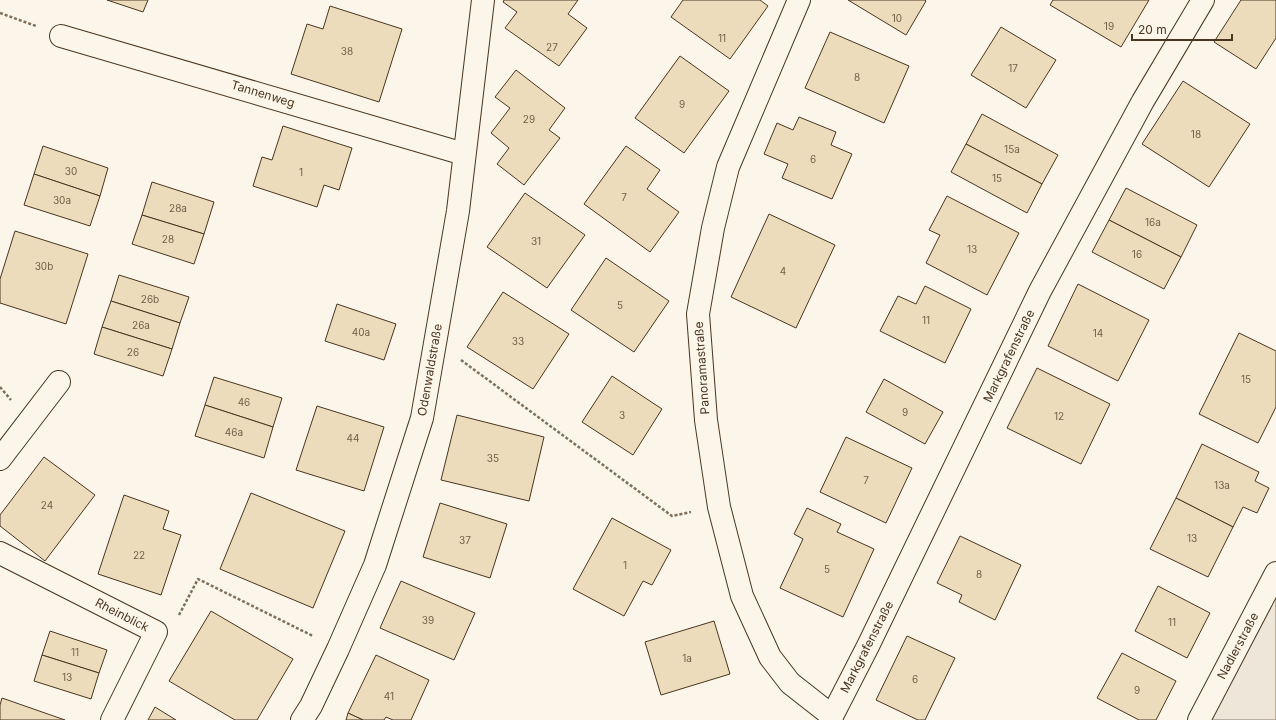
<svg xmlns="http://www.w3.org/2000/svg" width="1276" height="720" font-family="Inter,sans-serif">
	<rect width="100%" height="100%" fill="#fbf6e9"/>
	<path fill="#ede6d9" stroke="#887966" d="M1276,594v126h-65z"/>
	<g fill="#ecdcbc" stroke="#4a3520">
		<path d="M107,0h41l-5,12z"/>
		<path d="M504,0h74l-10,14 19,14 -28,38 -54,-38 12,-16 -14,-10z"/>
		<path d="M683,0h77l8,6 -38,53 -59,-42z"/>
		<path d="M848,0h77l1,1 -20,34z"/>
		<path d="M1053,0h96l-28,47 -71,-42z"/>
		<path d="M1241,0h35v38l-20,31 -42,-27z"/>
		<path d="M330,6l72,23 -23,73 -88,-28 16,-50 16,5z"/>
		<path d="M1001,27l55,33 -30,48 -55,-33z"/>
		<path d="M830,32l79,34 -25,57 -79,-35z"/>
		<path d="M680,56l49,35 -45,62 -49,-35z"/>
		<path d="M516,70l49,38 -16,22 11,8 -36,47 -27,-21 12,-16 -18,-15 19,-25 -15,-11z"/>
		<path d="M1183,81l67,43 -41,63 -67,-43z"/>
		<path d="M982,114l76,41 -16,29 -76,-40z"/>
		<path d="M799,117l37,15 -5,13 21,9 -20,45 -50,-21 6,-14 -24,-10 13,-31 16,7z"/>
		<path d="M283,126l69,22 -13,42 -15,-5 -7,22 -64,-21 9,-29 10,3z"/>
		<path d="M966,144l76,40 -15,29 -76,-41z"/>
		<path d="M43,146l65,22 -8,28 -66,-22z"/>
		<path d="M626,146l34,24 -13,19 32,23 -29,40 -66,-48z"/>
		<path d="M34,174l66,22 -10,30 -66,-21z"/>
		<path d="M152,182l62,20 -10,32 -62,-19z"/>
		<path d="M1126,188l71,37 -16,32 -72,-37z"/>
		<path d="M525,193l60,42 -38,53 -60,-41z"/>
		<path d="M947,196l72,37 -32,62 -61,-32 14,-28 -11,-5z"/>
		<path d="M769,214l66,31 -39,83 -65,-31z"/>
		<path d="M142,215l62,19 -10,30 -62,-20z"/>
		<path d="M1109,220l72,37 -17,32 -72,-37z"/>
		<path d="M15,231l73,23 -22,70 -66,-21v-24z"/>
		<path d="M606,258l63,43 -35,51 -63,-42z"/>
		<path d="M119,275l70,22 -9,26 -69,-22z"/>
		<path d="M1078,284l71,36 -31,61 -70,-35z"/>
		<path d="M925,286l46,23 -26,54 -65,-32 18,-35 18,8z"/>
		<path d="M503,292l66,42 -36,55 -66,-42z"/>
		<path d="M111,301l69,22 -8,26 -70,-22z"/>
		<path d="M337,304l59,20 -12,36 -59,-19z"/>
		<path d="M102,327l70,22 -9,27 -69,-22z"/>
		<path d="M1239,333l37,18v56l-18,36 -59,-29z"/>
		<path d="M1037,368l73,36 -29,60 -74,-36z"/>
		<path d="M612,376l50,33 -29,46 -51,-33z"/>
		<path d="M214,377l68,21 -9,29 -68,-22z"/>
		<path d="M884,379l59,33 -18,32 -59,-32z"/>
		<path d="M205,405l68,22 -9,31 -69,-22z"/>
		<path d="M317,406l67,21 -20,64 -68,-21z"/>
		<path d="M457,415l87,22 -15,64 -88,-21z"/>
		<path d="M846,437l66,31 -26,55 -66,-31z"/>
		<path d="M1202,444l57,28 -4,9 14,7 -12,25 -14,-6 -10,20 -57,-29z"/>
		<path d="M44,457l51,38 -50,66 -45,-35v-11z"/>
		<path d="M251,493l94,38 -32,77 -93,-39z"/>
		<path d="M124,495l45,16 -6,18 18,6 -20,60 -63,-21z"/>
		<path d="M1176,498l57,29 -25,50 -58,-28z"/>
		<path d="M440,503l67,21 -17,54 -67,-21z"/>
		<path d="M807,508l34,16 -4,8 37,17 -31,68 -63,-29 23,-49 -9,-5z"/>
		<path d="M612,518l59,32 -19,35 -9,-4 -19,35 -51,-27z"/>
		<path d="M960,536l61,29 -26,55 -36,-18 3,-7 -25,-12z"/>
		<path d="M401,581l74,32 -21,47 -74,-32z"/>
		<path d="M1158,586l52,27 -23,45 -52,-27z"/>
		<path d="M211,611l82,48 -36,61h-22l-66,-39z"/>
		<path d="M714,621l16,53 -69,21 -16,-53z"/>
		<path d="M50,631l57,19 -8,23 -57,-18z"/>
		<path d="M907,636l48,22 -30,62h-7l-42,-20z"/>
		<path d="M1122,653l54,28 -20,39h-17l-42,-22z"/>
		<path d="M42,655l57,18 -8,26 -57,-18z"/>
		<path d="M376,655l53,25 -18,40h-18l-7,-3 -2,3h-21l-15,-7z"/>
		<path d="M2,698l63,22h-65v-15z"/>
		<path d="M155,707l21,13h-28z"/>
		<path d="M348,713l15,7h-17z"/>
	</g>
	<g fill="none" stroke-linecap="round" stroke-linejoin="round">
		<defs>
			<g id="minor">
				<path d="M799,0l-71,167 -15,61 -15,86 8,106 13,87 23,89 28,61 20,26 42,33"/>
				<path d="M61,36l403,118"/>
				<path d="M0,459l59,-77"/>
				<path d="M0,553l156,79 -44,88"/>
				<path d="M302,720l9,-14 27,-57 37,-84 47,-147 36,-207 25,-211"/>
				<path d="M830,720l38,-74 172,-355 103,-190 60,-101"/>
				<path d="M1199,720l77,-147"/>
			</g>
		</defs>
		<use href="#minor" stroke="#4a3520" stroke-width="24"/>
		<g stroke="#7f6f5c" stroke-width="2.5" stroke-dasharray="3 2" stroke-linecap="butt">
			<path d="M0,13l36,13"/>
			<path d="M461,360l211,156 19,-4"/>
			<path d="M0,387l11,13"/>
			<path d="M179,615l19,-36 115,57"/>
		</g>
		<use href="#minor" stroke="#fbf6e9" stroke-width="22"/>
	</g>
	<g text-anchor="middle" stroke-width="3" stroke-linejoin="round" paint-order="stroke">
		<g font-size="10" fill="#725f47">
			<text x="897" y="22">10</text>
			<text x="1109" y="30">19</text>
			<text x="722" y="42">11</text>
			<text x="552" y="51">27</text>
			<text x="347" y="55">38</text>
			<text x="1013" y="72">17</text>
			<text x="857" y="81">8</text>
			<text x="682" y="108">9</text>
			<text x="529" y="123">29</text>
			<text x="1196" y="138">18</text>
			<text x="1012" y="153">15a</text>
			<text x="813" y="163">6</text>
			<text x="71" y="175">30</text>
			<text x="301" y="176">1</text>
			<text x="997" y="182">15</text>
			<text x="624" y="201">7</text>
			<text x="62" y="204">30a</text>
			<text x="178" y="212">28a</text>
			<text x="1153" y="226">16a</text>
			<text x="168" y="243">28</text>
			<text x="536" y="245">31</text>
			<text x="972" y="253">13</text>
			<text x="1137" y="258">16</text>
			<text x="44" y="270">30b</text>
			<text x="783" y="275">4</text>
			<text x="150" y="303">26b</text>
			<text x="620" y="309">5</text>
			<text x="926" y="324">11</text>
			<text x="141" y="329">26a</text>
			<text x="361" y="336">40a</text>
			<text x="1098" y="337">14</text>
			<text x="518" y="345">33</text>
			<text x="133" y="356">26</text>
			<text x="1246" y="383">15</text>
			<text x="244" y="406">46</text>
			<text x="905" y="416">9</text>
			<text x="622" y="419">3</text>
			<text x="1059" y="420">12</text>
			<text x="234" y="436">46a</text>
			<text x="353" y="442">44</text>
			<text x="493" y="462">35</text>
			<text x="866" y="484">7</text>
			<text x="1222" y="489">13a</text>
			<text x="47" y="509">24</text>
			<text x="1192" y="542">13</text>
			<text x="465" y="544">37</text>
			<text x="139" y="559">22</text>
			<text x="625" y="569">1</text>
			<text x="827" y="573">5</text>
			<text x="979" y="578">8</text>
			<text x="428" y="624">39</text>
			<text x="1172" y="626">11</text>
			<text x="75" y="656">11</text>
			<text x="687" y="662">1a</text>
			<text x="67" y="681">13</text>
			<text x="915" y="683">6</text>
			<text x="1137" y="694">9</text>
			<text x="389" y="700">41</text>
		</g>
		<g font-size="12" fill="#4a3520" stroke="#fbf6e9">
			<text transform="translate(263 94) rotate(17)" y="4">Tannenweg</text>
			<text transform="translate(1009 356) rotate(-64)" y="4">Markgrafenstraße</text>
			<text transform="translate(702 368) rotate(-94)" y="4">Panoramastraße</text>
			<text transform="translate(430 370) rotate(-80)" y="4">Odenwaldstraße</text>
			<text transform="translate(122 615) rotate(27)" y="4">Rheinblick</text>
			<text transform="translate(1238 646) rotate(-62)" y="4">Nadlerstraße</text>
			<text transform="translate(867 647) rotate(-63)" y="4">Markgrafenstraße</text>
		</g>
	</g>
	<path d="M1132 34v6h100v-6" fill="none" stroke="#4a3520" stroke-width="2"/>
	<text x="1138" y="34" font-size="12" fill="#4a3520" stroke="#fbf6e9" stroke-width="3" paint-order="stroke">20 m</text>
</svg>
